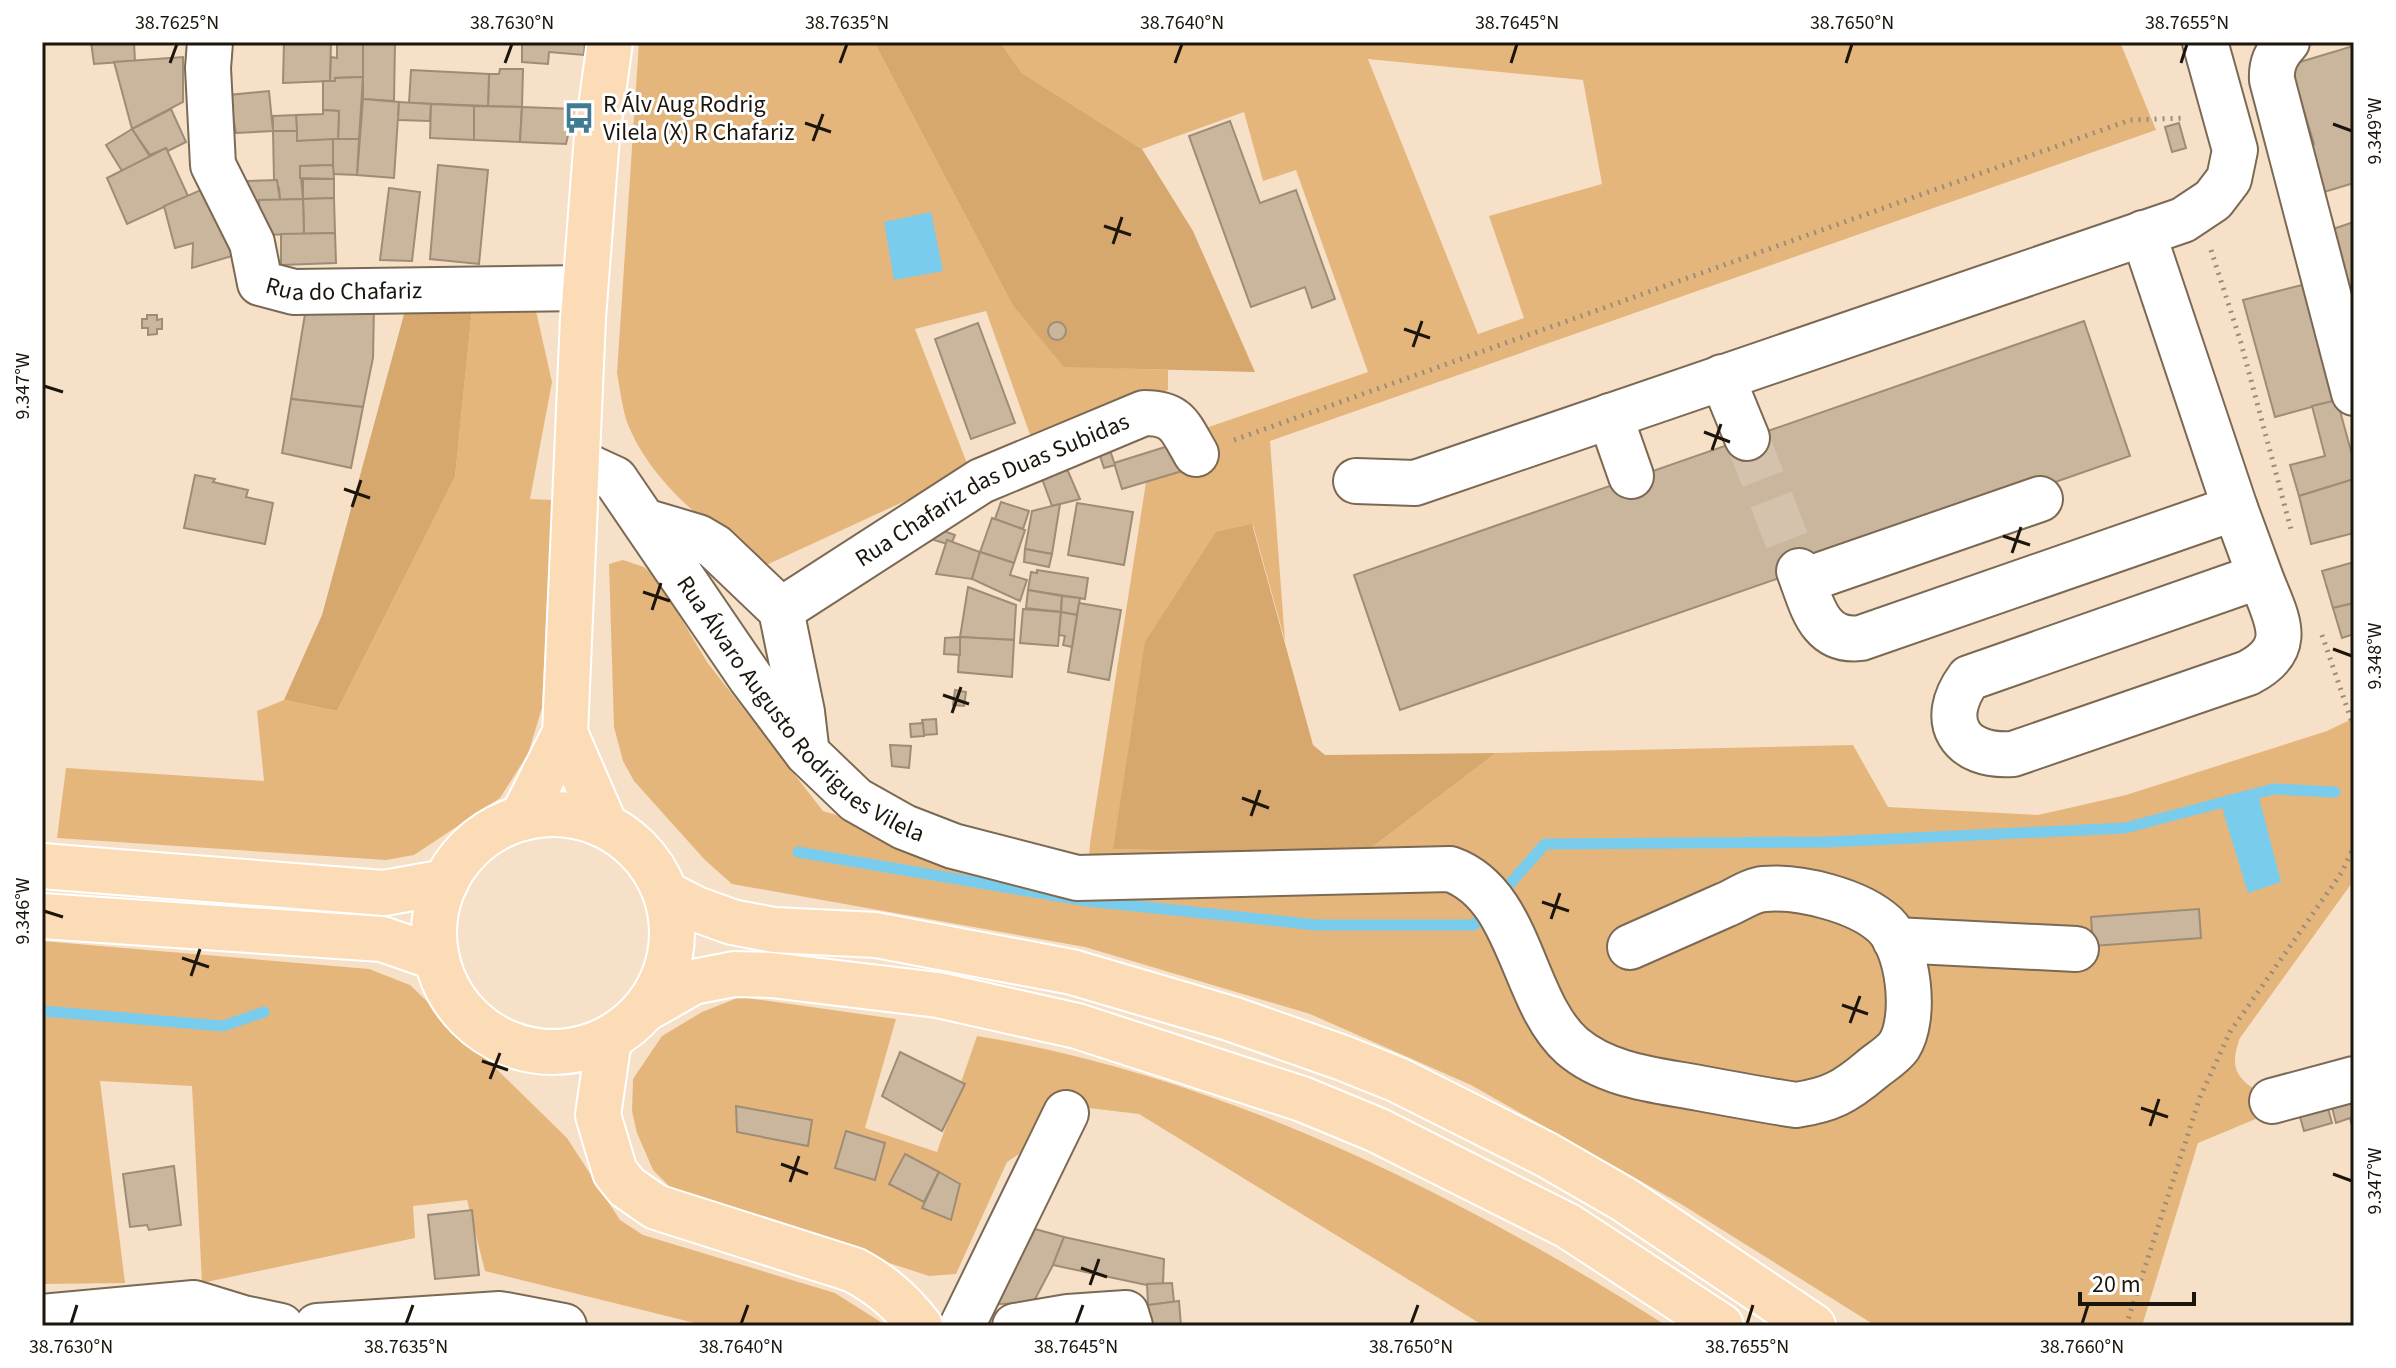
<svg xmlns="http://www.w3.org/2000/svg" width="2396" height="1368" font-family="'Source Sans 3',sans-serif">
	<rect width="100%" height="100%" fill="#f6e1c8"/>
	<g fill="#e5b67c" fill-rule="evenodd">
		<path d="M639,42h235l139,264 51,60 104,4v20l-135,53 -47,-132 -71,18 55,142 -208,96c-52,-42 -110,-81 -135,-145 -5,-15 -7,-33 -10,-49z"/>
		<path d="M1000,42h1120l36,88 -886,311 15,200 -32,-116 -140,324 249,6 134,-102 357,-8 35,62 150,8 88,-20 201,-64 27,-13v162l-114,158c-10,27 -6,39 19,54l-1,26 -60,25 -56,183h-266l-195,-122 -210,-119 -161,-71 -225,-67 -353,-63 -27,-24 -71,-79 -11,-20 -9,-34 -5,-163 14,-4 21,7 14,13 49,82 116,149 264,80 3,-48 56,-361 73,-23 -16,-30 165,-57 -72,-202 -33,11 -19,-69 -102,37 -120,-76zM1368,59l215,21 19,104 -113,32 35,102 -46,16z"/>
		<path d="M472,309l64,2 16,71 -22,117 22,1 -10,208 -14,46 -28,44 -86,57 -28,5 -329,-22 9,-70 198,13 -7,-70 27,-11 53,11 118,-234z"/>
		<path d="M42,941l327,28 41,16 24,23 133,130 53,82 23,15 192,58 52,33h-180l-222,-55 -18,-71 -54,6 2,32 -213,45 -10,-197 -92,-5 25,202 -83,1z"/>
		<path d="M740,997l156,22 -31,109 72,24 40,-116c243,39 484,159 690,290h-183l-345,-212 -50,-6 -82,54 -51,112 -27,2 -252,-82 -24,-24 -16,-37 -5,-22 1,-32 29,-43 40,-24z"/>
	</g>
	<g fill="#d6a86e">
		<path d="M874,42h126l22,31 120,76 51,82 62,141 -191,-5 -51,-61z"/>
		<path d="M406,307l66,2 -17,168 -118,234 -53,-11 38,-85z"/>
		<path d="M1252,524l61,221 12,10 171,-2 -134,102 -249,-6 32,-207 71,-110z"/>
	</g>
	<g fill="#7acced">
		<path d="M931,212l12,59 -49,9 -10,-58z"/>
		<path d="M2259,798l22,84 -33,11 -26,-85z"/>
	</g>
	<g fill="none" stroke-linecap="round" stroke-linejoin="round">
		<g stroke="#7acced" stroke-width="11">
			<path d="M798,852l289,49 230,24h157l12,-14"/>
			<path d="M1500,895l45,-51 283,-2 297,-14 148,-39 62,3"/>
			<path d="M42,1011l181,15 41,-14"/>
		</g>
	</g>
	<g fill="#cab59d" stroke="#9f8c75" stroke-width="2">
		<path d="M91,42h43l1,19 -41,3z"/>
		<path d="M284,42h47l-1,39 -47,2z"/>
		<path d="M337,42h26v35l-28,1v3h-5l1,-24 6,1z"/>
		<path d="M363,42h32l-1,59 -31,-2z"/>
		<path d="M522,42h63l-1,13 -35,-3 -1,12 -26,-2z"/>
		<path d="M2353,46l1,137 -40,12 -14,-47 14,-4 -24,-79z"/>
		<path d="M183,57v45l-51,27 -18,-67z"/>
		<path d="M500,69h23l-1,38 -34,-1 1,-32h10z"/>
		<path d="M411,70l78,4 -1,32 -79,-3z"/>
		<path d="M363,77l-4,62 -21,1 1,-29 -16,-1v-29h12v-3z"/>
		<path d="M269,91l4,40 -37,2 -7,-38z"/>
		<path d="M363,99l36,3 -5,76 -37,-3z"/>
		<path d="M399,102l32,2 -1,17 -32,-1z"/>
		<path d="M431,104l43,2v34l-44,-2z"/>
		<path d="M474,106l48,1 -2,35 -46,-2z"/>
		<path d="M522,107l52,2 -8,35 -46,-2z"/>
		<path d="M171,109l15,33 -18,9 -2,-3 -16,7 -18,-26z"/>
		<path d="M323,110l16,1 -1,29 -41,1 -1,-26 27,-1z"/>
		<path d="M296,115l1,16h-24v-15z"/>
		<path d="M1230,121l30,82 36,-13 39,109 -23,9 -7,-21 -54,20 -62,-171z"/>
		<path d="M2179,123l7,25 -14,4 -7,-25z"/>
		<path d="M132,129l19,29 -29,13 -16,-26z"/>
		<path d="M273,131h24v10l36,-2v26l-33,1 3,33 -23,1 -1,-12h-2v-8h-3z"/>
		<path d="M333,139h26l-2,36 -24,-1z"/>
		<path d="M166,148l22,48 -61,28 -20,-46z"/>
		<path d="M333,165l1,14 -34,-1v-12z"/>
		<path d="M438,165l50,5 -9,94 -49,-5z"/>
		<path d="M303,179h31v19l-31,1z"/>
		<path d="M277,180l3,20h-21v8h-3l-9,-27z"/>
		<path d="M217,183l25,70 -50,15 1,-25 -18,5 -11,-42z"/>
		<path d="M389,188l31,4 -8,69 -32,-1z"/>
		<path d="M334,198l1,35 -31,1 -1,-35z"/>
		<path d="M303,199l1,35 -44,1 -1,-35z"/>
		<path d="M2354,222v111l-30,-101z"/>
		<path d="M335,233l1,30 -55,2v-31z"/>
		<path d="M2306,284l31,116 -62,17 -32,-117z"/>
		<path d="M374,306l-1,52 -10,49 -72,-8 15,-91z"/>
		<path d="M147,315h10v5l5,-1v10h-5v5l-9,1v-7h-6v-9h5z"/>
		<path d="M2084,321l46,135 -730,254 -46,-135z"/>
		<circle cx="1057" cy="331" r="9"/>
		<path d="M978,323l37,100 -44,16 -36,-100z"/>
		<path d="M291,399l72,8 -12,61 -69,-15z"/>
		<path d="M2337,400l17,62v17l-55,17 -9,-31 35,-9 -13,-50z"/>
		<path d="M1181,442l8,27 -67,20 -8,-26z"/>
		<path d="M1110,450l5,15 -11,3 -5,-15z"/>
		<path d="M1061,455l19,44 -28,7 -15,-41z"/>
		<path d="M195,475l20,4 -2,3 35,8 -2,7 27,6 -8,41 -81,-16z"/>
		<path d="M2354,479v54l-43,11 -12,-48z"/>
		<path d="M1001,502l28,9 -6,18 -28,-10z"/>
		<path d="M1077,503l56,9 -9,53 -56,-10z"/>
		<path d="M1060,504l-8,50 -27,-5 7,-38z"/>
		<path d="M992,518l33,12 -11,33 -34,-11z"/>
		<path d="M933,527l22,8 -3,7 -5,-2v4l-23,-7z"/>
		<path d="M947,540l33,12 -8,27 -36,-5z"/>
		<path d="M1025,549l27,5 -3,13 -25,-5z"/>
		<path d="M980,552l34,11 -4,12 17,5 -7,21 -48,-22z"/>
		<path d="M2354,562v41l-21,5 -11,-37z"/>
		<path d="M1037,570l51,8 -3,21 -57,-9 3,-18 6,1z"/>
		<path d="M968,587l48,18 -2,35 -54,-3z"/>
		<path d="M1028,590l34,6 -1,16 -35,-4z"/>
		<path d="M1062,596l18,2 -3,17 -16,-3z"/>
		<path d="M1079,603l42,7 -12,70 -41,-8z"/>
		<path d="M2354,603v31l-12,4 -9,-30z"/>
		<path d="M1023,609l38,3 -3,34 -38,-3z"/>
		<path d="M1061,612l16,3 -5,32 -9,-2 2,-9 -6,-1z"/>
		<path d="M960,637l54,3 -2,37 -54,-5z"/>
		<path d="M960,637v18l-16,-1 1,-16z"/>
		<path d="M955,690l11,2 -2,14 -11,-1z"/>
		<path d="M936,719l1,15 -13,1 -2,-15z"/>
		<path d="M923,723l1,13 -13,1 -1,-13z"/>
		<path d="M890,745l21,1 -2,22 -17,-2z"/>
		<path d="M2199,909l2,29 -108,8 -2,-29z"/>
		<path d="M900,1052l65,32 -23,47 -60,-35z"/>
		<path d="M2347,1091l7,20v22l-4,-15 -14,5 -7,-27z"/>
		<path d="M2325,1097l7,26 -28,8 -7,-25z"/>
		<path d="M736,1106l76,14 -4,26 -71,-14z"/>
		<path d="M846,1131l39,12 -10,37 -40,-12z"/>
		<path d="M905,1154l34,18 -15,30 -35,-18z"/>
		<path d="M174,1166l7,59 -32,5 -2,-5 -17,2 -7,-53z"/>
		<path d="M939,1172l21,12 -9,36 -29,-12z"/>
		<path d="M472,1210l7,65 -44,4 -7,-64z"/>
		<path d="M1035,1229l29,8 -11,28 -20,38 -36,1z"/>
		<path d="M1064,1237l100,22 -1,25 -12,2 -98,-21z"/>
		<path d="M1172,1283l2,19 -26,3 -1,-21z"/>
		<path d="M1179,1301l2,25h-31l-2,-21z"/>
	</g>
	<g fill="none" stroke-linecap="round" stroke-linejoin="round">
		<path stroke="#d5c2ac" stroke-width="44" stroke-dasharray="44 22" stroke-linecap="butt" d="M1747,438l52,133"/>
		<defs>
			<g id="minor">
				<path id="s1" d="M210,42l-2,26 5,97 39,78 8,40 34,9 291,-4"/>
				<path d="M2287,42c-11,12 -16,22 -15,38l82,313"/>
				<path d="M1722,377l25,61"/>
				<path d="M1610,416l21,60"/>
				<path id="s2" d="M578,462l37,17 135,198 57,76 49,47 48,27 49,19 124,32 373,-9c72,25 71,132 122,177 35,30 84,34 127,42 32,6 64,12 97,17 34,-5 49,-13 75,-35 8,-7 22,-15 28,-24 18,-28 10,-98 -14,-121 -27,-25 -86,-39 -121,-36 -13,1 -27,11 -39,16 -32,14 -64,28 -95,42"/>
				<path d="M1356,481l59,2 768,-263 30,-20 16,-21 6,-29 -30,-108"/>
				<path d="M2235,508l25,68 -291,102c-32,43 -9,80 44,76l235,-81c50,-26 27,-56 12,-97"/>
				<path d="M644,521l54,16 17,10 66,63 21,102 4,34"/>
				<path d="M1799,571c13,33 19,72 62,67l374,-130 -92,-275"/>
				<path d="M1803,581l237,-82"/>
				<path id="s3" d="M781,610l200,-129 163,-68c34,0 36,14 52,41"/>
				<path d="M1895,940l181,9"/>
				<path d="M2272,1101l82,-22"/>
				<path d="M42,1317l152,-14 49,15 38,8"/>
				<path d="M317,1326l183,-12 64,12"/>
				<path d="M962,1326l104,-213"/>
				<path d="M1015,1326l53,-9 58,-4 4,13"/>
			</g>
			<g id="major">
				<path d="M565,733l40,92"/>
				<circle cx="553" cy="933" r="119"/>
				<path d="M522,818l43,-85 18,-415 14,-182 13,-94"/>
				<path d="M42,866l342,27 62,-11"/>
				<path d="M667,894l29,15 36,13 42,8 102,5 196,37 160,47 111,39 55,22 149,75 78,45 188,126"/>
				<path d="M42,916l340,23 55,19"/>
				<path d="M644,1010l49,-28 41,-8 37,1 167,20 139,31 225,73 75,31 191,96 153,100"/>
				<path d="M609,1039l-11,76 17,57 12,15 29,20 198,63c28,15 46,31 66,56"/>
			</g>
		</defs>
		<use href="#minor" stroke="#7c6953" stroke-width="48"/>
		<use href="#major" stroke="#fff" stroke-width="48"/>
		<g stroke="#9b8c7a" stroke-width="5" stroke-dasharray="2 6" stroke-linecap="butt">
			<path d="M2211,250l30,93 51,190"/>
			<path d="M1234,440l896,-320 55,-2"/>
			<path d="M2322,635l32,93"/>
			<path d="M2126,1326l74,-229 30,-65 112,-160 12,-26"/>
		</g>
		<use href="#minor" stroke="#fff" stroke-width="44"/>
		<use href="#major" stroke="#fcdcb6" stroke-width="44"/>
	</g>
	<path fill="none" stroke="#1c150c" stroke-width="3" d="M170,63l7,-19M505,63l7,-19M840,63l7,-19M1175,63l7,-19M1511,63l6,-19M1846,63l6,-19M2181,63l6,-19M805,123l26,9M2333,124l19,7M813,141l10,-27M1104,226l27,9M1113,244l9,-27M1404,329l26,9M1413,347l9,-26M44,386l19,6M1704,432l26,10M1712,450l9,-26M344,489l26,9M352,507l9,-27M2003,536l27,9M2012,553l9,-26M643,592l27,9M652,610l9,-27M2333,649l19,7M943,695l26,9M952,713l9,-26M1242,798l27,10M1251,816l9,-26M1542,902l27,9M44,911l19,6M1551,919l9,-26M182,958l27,9M191,976l9,-27M1842,1005l26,9M1850,1023l10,-27M482,1061l26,9M490,1079l10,-26M2141,1108l27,9M2150,1126l9,-27M781,1164l27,10M2333,1174l19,7M790,1182l9,-26M1081,1268l26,9M1090,1285l9,-26M71,1324l6,-19M406,1324l7,-19M741,1324l7,-19M1076,1324l7,-19M1411,1324l7,-19M1747,1324l6,-19M2082,1324l6,-19"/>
	<defs>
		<symbol id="bus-bare" viewBox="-9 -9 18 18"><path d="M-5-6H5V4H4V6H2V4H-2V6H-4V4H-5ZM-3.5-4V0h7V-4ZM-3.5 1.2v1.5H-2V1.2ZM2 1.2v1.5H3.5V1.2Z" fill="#3f7b92" stroke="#fff" stroke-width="2.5" paint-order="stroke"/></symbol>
	</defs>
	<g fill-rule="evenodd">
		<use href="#bus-bare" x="557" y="96" width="44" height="44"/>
	</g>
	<g text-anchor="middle" stroke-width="6" stroke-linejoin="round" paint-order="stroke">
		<g font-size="24" fill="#1c150c" stroke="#fff" text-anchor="start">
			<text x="603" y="112">R Álv Aug Rodrig<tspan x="603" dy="28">Vilela (X) R Chafariz</tspan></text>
		</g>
		<g font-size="24" fill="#1c150c" stroke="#fff">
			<text dy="8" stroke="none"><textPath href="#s1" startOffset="336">Rua do Chafariz</textPath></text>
			<text dy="8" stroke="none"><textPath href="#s3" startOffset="244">Rua Chafariz das Duas Subidas</textPath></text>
			<text dy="8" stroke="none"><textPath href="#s2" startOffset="340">Rua Álvaro Augusto Rodrigues Vilela</textPath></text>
		</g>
	</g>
	<rect width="2396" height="1368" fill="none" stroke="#ffffff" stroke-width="88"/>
	<path d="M2080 1292v12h114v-12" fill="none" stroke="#1c150c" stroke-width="4"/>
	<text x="2092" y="1292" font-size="24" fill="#1c150c" stroke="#ffffff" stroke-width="6" paint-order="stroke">20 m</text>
	<rect x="44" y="44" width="2308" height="1280" fill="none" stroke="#1c150c" stroke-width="3"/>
	<g font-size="20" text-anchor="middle" fill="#1c150c">
		<text x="177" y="29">38.7625°N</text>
		<text x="512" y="29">38.7630°N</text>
		<text x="847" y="29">38.7635°N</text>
		<text x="1182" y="29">38.7640°N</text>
		<text x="1517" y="29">38.7645°N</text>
		<text x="1852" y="29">38.7650°N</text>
		<text x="2187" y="29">38.7655°N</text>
		<text transform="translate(2374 131) rotate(-90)" y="7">9.349°W</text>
		<text transform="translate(22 386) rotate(-90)" y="7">9.347°W</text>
		<text transform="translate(2374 656) rotate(-90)" y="7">9.348°W</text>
		<text transform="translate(22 911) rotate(-90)" y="7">9.346°W</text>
		<text transform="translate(2374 1181) rotate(-90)" y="7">9.347°W</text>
		<text x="71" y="1353">38.7630°N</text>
		<text x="406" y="1353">38.7635°N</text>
		<text x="741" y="1353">38.7640°N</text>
		<text x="1076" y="1353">38.7645°N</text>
		<text x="1411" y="1353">38.7650°N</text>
		<text x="1747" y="1353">38.7655°N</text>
		<text x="2082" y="1353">38.7660°N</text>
	</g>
</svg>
